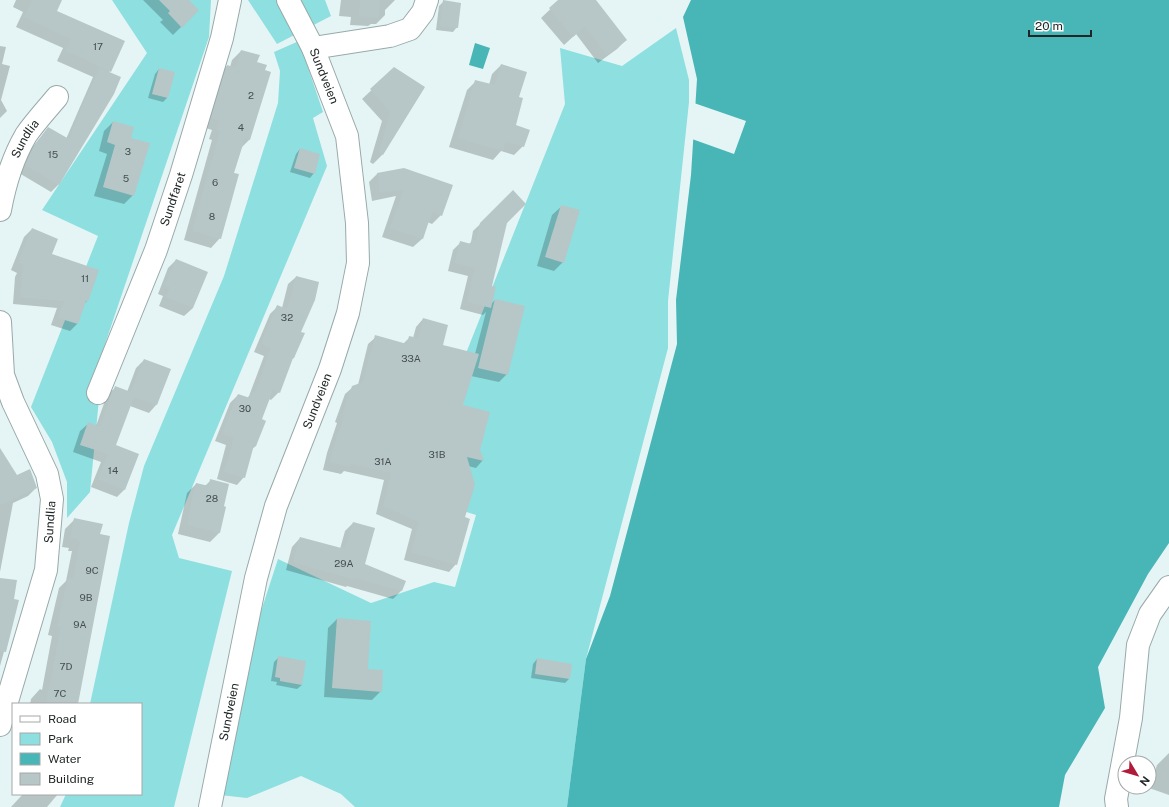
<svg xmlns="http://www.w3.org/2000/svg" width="1169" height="807" font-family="'Public Sans',sans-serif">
	<rect width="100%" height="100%" fill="#e5f5f5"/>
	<g fill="#8ddfe0">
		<path d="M112,0h99l-2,37 -105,310 -14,145 -23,26v-36l-15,-40 -21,-35 67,-171 -56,-26 105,-157z"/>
		<path d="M248,0h77l6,16 -54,28z"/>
		<path d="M676,28l13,52v22l-21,199v47l-82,311 -19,148h-212l-14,-13 -40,-18 -54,22 -27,-3 21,-122 37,-114 93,44 63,-21 21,5 21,-72 -57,-18 30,-101 116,-292 -5,-56 62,18z"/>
		<path d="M299,41l24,71 -10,6 14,48 -155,369 7,23 53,13 -58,236h-114l6,-13h75v-90h-51l39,-181 15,-57 80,-190 54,-173 2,-32 -6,-19z"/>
	</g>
	<g fill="#48b5b7">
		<path d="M691,0h478v543l-21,31 -50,93 7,41 -40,67 -6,32h-492l19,-148 24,-63 67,-252 -1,-44 15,-125 6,-96 -14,-62z"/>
		<path d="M475,43l15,5 -7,21 -14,-4z"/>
	</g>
	<path fill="#e5f5f5" d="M694,103l52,18 -12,33 -42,-15z"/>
	<g fill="#0003">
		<path d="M16,0h45l-5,11 54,60 -2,2 5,20 -55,92 -7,7 -32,-19 11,-23 18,-22 18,11 27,-62 -36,-16 6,-13 -47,-21 7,-15 -10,-5z"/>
		<path d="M143,0h44l11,10 -25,25 -13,-13 3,-2z"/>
		<path d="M341,0h54l-10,10v5l-9,9h-5l-3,2 -18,-1 1,-8 -12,-1z"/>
		<path d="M560,0h35l31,40 -9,9 -19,14 -22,-29 -12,11 -23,-27z"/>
		<path d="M443,2l14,25 -4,5 -17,-2 3,-24z"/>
		<path d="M0,46l6,1 -4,17 8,2 -9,34 6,11 -7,7z"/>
		<path d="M241,51l15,12 -6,76 -9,9 -8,26 -13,64 -9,10 -27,-8 28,-100 -3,-1 3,-9 -9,-3 15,-52 9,-9 3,1 2,-7z"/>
		<path d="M501,65l17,33 -4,28 9,20 -9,9 -13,-4 -8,9 -44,-13 18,-57 9,-9 13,4 3,-11z"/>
		<path d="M159,69l8,29 -4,4 -15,-4 7,-24z"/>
		<path d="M394,69l30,19 -42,67 -9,9 -3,-2 12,-41 -20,-22z"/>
		<path d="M113,122l17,17 3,56 -9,9 -30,-8 13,-42 -8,-3 5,-20z"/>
		<path d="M300,149l14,24 -4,5 -20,-6 6,-18z"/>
		<path d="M402,169l39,46 -9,9 -5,-2 -5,17 -9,8 -31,-10 14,-41 -24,5 -3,-19 8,-8z"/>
		<path d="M513,192l-22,94v18l4,-4 12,74 -8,8 -28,-6 -9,30 21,54 -7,8 -8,-2 -12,98 -7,8 -45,-12 8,-31 -36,-15 8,-34 -40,-9 -3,3 -18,-4 4,-17 10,-30 -2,-1 10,-28 8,-7 5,-2 10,-41 8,-7 27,7 7,-7 3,1 3,-11 7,-8 19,27 33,8 11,-42 -3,3 -23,-6 8,-33 -20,-5 5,-21 8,-8 8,2 2,-2 2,-11z"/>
		<path d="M562,206l1,56 -9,9 -17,-5 15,-51z"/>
		<path d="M32,229l55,72 -4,4 -6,19 -7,7 -19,-6 6,-17 -44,-4 2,-27 2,-4 -6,-3 13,-33z"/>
		<path d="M176,260l17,48 -9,8 -25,-10 4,-10 -5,-2 10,-26z"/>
		<path d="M296,277l4,55 -6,26 -2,1 -13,33 -8,8 -2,-1 -8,21 -5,26 -4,3 -8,28 -7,8 -20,-6 9,-34 -11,-4 15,-38 8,-8 9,3 2,-2 15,-40 -10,-4 16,-38 8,-8 4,2 6,-24z"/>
		<path d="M144,360l26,10 -14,35 -7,8 -19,-7 -15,39 10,44 -8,8 -26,-10 10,-25 -28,-10 7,-21 8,-7 8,2 11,-31 8,-7 12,4 9,-24z"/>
		<path d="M0,450l17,26 19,12 -8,8 -15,7 -13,69z"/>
		<path d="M211,480l12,27 -4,26 -9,9 -32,-8 9,-41 9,-9 9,2z"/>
		<path d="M74,520l25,15 -23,169h-46l1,-5 9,-10 2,1 10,-54 -4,-1 11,-47 7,-7 6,-30h-4l1,-3 -7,-1 3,-18z"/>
		<path d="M353,523l11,42 40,17 -3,9 -8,8 -46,-13 -1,1 -60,-17 6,-23 8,-9 40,11 5,-18z"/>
		<path d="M0,579l13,21 5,1 -18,65z"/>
		<path d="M337,619l44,72 -9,9 -48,-3 4,-69z"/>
		<path d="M279,657l23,28 -5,4 -21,-4 1,-3 -6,-1 3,-19z"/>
		<path d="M537,659l32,20 -4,4 -34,-5 2,-14z"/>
		<path d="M1169,753v42l-20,-7 8,-23z"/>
		<path d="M23,794h35l-11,13h-36z"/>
	</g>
	<g fill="#b7c7c8">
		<path d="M32,0h30l-5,11 68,30 -14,31 -45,-21 5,-12 -47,-22z"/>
		<path d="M159,0h30l10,10 -17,18 -14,-15 2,-2z"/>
		<path d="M360,0h20l-2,18 -19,-2z"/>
		<path d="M443,0l18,3 -3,25 -18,-2z"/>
		<path d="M558,0h38l31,40 -20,15 -22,-29 -12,11 -24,-29z"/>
		<path d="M241,50l19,5 -3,7 10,3 -2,5 6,2 -21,68 -5,-2 -11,35 5,1 -18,65 -29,-8 28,-100 -3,-1 3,-9 -9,-3 16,-53 9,3z"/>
		<path d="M501,64l26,8 -8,25 4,1 -7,27 14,5 -6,17 -18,-6 -3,10 -45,-13 17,-58 20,5z"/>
		<path d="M394,67l31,20 -42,68 -4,-2 11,-41 -20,-23z"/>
		<path d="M100,68l21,9 -7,17 -55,91 -34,-20 12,-23 11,-15 21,12 16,-39z"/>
		<path d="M159,68l16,4 -7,26 -16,-4z"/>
		<path d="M113,121l21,6 -3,11 19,5 -16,53 -31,-9 12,-42 -8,-3z"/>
		<path d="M300,148l20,6 -5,20 -21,-6z"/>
		<path d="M404,168l49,17 -11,31 -10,-4 -9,27 -33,-11 14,-39 -24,4 -3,-20z"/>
		<path d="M513,190l13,14 -19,19 -15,63 4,1 -5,21 -24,-6 8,-34 -20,-5 5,-22 11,3 1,-4 4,1 4,-18z"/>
		<path d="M561,205l19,5 -16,53 -19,-6z"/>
		<path d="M32,228l26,11 -6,15 47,16 -11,32 -2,-1 -8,23 -20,-6 6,-17 -44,-4 3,-28 1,-4 -6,-2z"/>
		<path d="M176,259l32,13 -15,36 -27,-11 4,-10 -5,-2z"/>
		<path d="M296,276l23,6 -4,18 -14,32 4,1 -11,25h-1l-13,35 -7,-3 -11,29 4,2 -10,25 -2,-1 -9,33 -21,-6 10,-34 -12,-5 16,-39 12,4 2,-6 3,1 16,-45 -10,-4 16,-39 10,4z"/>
		<path d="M495,299l30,7 -17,69 -30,-7z"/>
		<path d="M423,318l25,7 -5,20 36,9 -16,51 27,7 -10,38 4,11 -17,-4 8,28 -10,32 5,2 -13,46 -46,-13 8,-30 -36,-16 8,-33 -40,-9 -1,3 -20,-5 4,-17 10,-30h-2l10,-29 11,-4 12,-47 32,9 2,-8 9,2z"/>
		<path d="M144,359l27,10 -14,36 -23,-8 -18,48 23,9 -14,36 -27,-11 10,-25 -28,-9 8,-23 12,5 15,-41 16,6z"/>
		<path d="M0,448l17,27 13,-6 7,19 -37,17z"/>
		<path d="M210,479l19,5 -5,22 2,1 -6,26 -33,-8 9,-42 13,3z"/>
		<path d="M74,518l29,6 -3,10 10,2 -32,168h-32l15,-77h-4l11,-49 5,1 7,-37h-3l1,-3 -8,-1z"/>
		<path d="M353,522l22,6 -10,36 41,17 -4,10 -47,-13v2l-62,-18 7,-25 45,12z"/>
		<path d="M0,578l17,2 -3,19 5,1 -13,52 -6,-1z"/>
		<path d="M337,618l34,3 -3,48 15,1 -1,22 -50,-4z"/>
		<path d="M278,656l28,5 -4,24 -22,-4v-3l-5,-1z"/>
		<path d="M537,658l35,6 -2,15 -35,-5z"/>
	</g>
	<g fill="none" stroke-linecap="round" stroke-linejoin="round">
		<defs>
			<g id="minor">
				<path d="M313,48l77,-12 20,-7 13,-17 4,-12"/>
				<path id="s1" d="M0,210c5,-27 12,-51 26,-75 9,-13 21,-26 31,-38"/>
				<path d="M0,322l3,53 10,27 34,72 5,25 -6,71 -46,155"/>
				<path id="s2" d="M98,393l58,-143 25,-75 41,-137 8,-38"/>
				<path id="s3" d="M210,807l46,-229 20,-72 54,-137 18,-56 10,-50 -1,-40 -10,-87 -34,-88 -25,-48"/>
				<path d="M1117,807l-1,-8 15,-81 7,-73 12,-31 19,-27"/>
			</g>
		</defs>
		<use href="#minor" stroke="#99a9a9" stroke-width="24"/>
		<use href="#minor" stroke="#fff" stroke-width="22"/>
	</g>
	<g text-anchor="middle" stroke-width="4" stroke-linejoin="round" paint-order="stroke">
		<g font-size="10" fill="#464e4e">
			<text x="98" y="50">17</text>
			<text x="251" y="99">2</text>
			<text x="241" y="131">4</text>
			<text x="128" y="155">3</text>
			<text x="53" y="158">15</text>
			<text x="126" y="182">5</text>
			<text x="215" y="186">6</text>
			<text x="212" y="220">8</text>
			<text x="85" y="282">11</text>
			<text x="287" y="321">32</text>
			<text x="411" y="362">33A</text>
			<text x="245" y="412">30</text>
			<text x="437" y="458">31B</text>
			<text x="383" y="465">31A</text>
			<text x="113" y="474">14</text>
			<text x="212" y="502">28</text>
			<text x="344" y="567">29A</text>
			<text x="92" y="574">9C</text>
			<text x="86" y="601">9B</text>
			<text x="80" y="628">9A</text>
			<text x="66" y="670">7D</text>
			<text x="60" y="697">7C</text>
		</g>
		<g font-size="12" fill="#202626" stroke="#fefffe">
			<text transform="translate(324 76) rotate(68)" y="4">Sundveien</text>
			<text dy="4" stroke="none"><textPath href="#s1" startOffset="76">Sundlia</textPath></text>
			<text dy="4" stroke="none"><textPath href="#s2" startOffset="208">Sundfaret</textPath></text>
			<text dy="4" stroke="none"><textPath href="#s3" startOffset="421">Sundveien</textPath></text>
			<text transform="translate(50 522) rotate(-86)" y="4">Sundlia</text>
			<text dy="4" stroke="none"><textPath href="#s3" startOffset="97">Sundveien</textPath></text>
		</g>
	</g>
	<rect x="12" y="703" width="130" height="92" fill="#fefffe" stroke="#a5a8a8"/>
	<rect x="20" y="716" width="20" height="6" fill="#ffffff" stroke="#a5a8a8"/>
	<text x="48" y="723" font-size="12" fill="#202626">Road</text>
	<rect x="20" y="733" width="20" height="12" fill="#8ddfe0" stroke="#a5a8a8"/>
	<text x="48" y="743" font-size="12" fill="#202626">Park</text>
	<rect x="20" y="753" width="20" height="12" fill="#48b5b7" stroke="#a5a8a8"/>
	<text x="48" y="763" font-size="12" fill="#202626">Water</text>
	<rect x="20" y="773" width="20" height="12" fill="#b7c7c8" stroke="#a5a8a8"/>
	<text x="48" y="783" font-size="12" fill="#202626">Building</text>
	<g transform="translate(1137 775) rotate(128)"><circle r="19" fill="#fefffe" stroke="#a5a8a8"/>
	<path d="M0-3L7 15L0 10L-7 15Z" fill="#af1b39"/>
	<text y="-6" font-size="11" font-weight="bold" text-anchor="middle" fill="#202626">N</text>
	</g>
	<path d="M1029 30v6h62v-6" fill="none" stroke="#202626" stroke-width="2"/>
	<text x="1035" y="30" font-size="12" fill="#202626" stroke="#fefffe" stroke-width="3" paint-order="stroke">20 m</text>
</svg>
